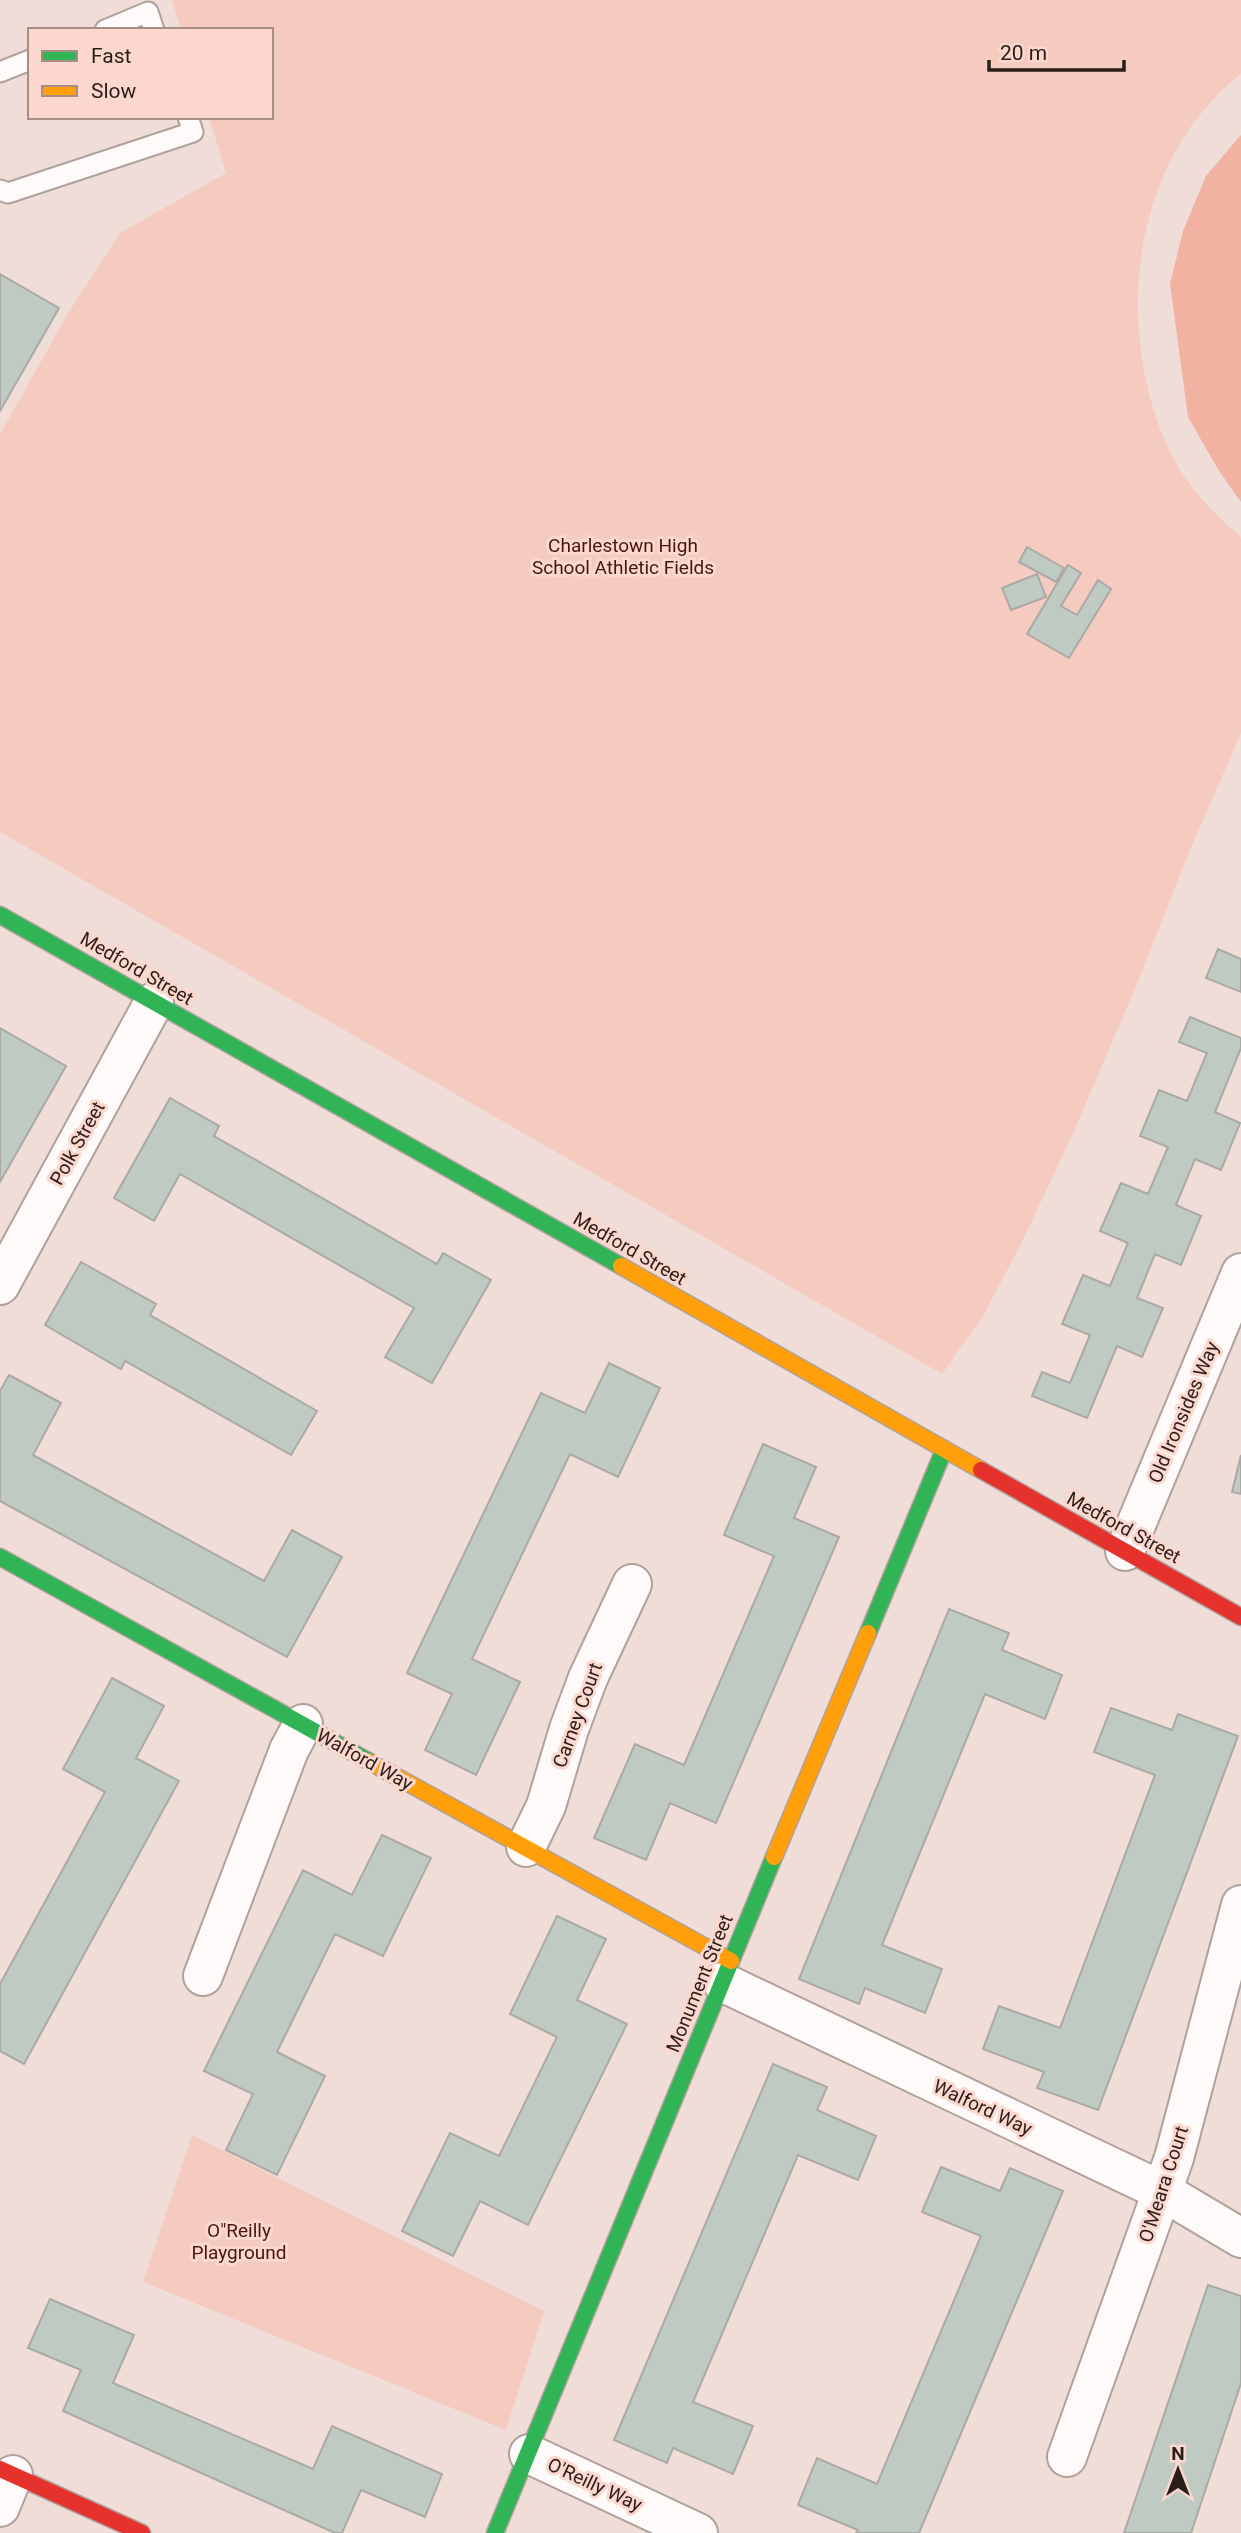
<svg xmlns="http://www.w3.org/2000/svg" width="1241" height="2533" font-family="Roboto,sans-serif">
	<rect width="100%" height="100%" fill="#f0ddd8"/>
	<g fill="#f5cbbf">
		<path d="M172,0h1069v74c-112,87 -129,259 -69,382 15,30 43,59 69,81v196l-54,124 -50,127 -63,147 -53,113 -38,72 -41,58 -942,-542v-398l70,-124 50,-77 106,-60 -17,-56h62v-87h-90z"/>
		<path d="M192,2135l352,176 -38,119 -363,-148z"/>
	</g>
	<path fill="#f1b2a1" d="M1241,135v367l-22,-31 -31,-54 -18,-133 13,-53 23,-55z"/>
	<g fill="#bfcac3" stroke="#aba9a5" stroke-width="2">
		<path d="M0,274l59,34 -59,103z"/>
		<path d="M1027,547l37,21 -8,14 -37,-20z"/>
		<path d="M1068,565l13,8 -20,33 16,9 21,-35 13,9 -42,69 -42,-24z"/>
		<path d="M1037,574l9,23 -35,13 -9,-22z"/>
		<path d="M1218,949l23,10v33l-35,-14z"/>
		<path d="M1190,1017l51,21v10l-26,64 25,11 -19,47 -26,-11 -19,46 25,11 -20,49 -26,-11 -18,44 26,10 -21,49 -25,-11 -30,72 -55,-22 10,-24 28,11 20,-48 -28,-11 21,-49 27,11 18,-43 -28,-12 21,-48 27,11 20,-47 -28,-11 19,-46 28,11 20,-48 -28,-11z"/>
		<path d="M0,1028l66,38 -66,116z"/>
		<path d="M170,1098l49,28 -5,10 223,128 6,-11 48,27 -59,103 -47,-26 29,-49 -234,-134 -26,47 -40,-23z"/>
		<path d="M81,1262l75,42 -6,11 167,96 -26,44 -166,-94 -4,8 -76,-44z"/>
		<path d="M609,1363l51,25 -42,89 -48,-23 -98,205 48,23 -44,93 -51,-25 27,-56 -45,-21 134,-280 44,20z"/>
		<path d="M9,1375l52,28 -28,52 231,126 28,-51 50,27 -55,100 -287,-156v-110z"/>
		<path d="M763,1444l53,23 -22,51 45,19 -123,286 -46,-20 -24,57 -52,-22 41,-94 49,21 90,-209 -50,-21z"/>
		<path d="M1241,1455v39l-9,-2z"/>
		<path d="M949,1609l60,24 -7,17 60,25 -17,44 -60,-25 -103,251 60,24 -17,44 -60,-25 -6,16 -60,-25z"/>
		<path d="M112,1678l52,28 -28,52 43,23 -155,283 -24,-13v-67l105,-192 -42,-23z"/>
		<path d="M1111,1708l61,22 6,-16 60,22 -140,374 -61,-22 7,-16 -61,-23 16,-43 61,22 95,-253 -61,-23z"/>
		<path d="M382,1835l49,23 -48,98 -48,-22 -58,118 48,24 -48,99 -51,-25 27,-56 -49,-23 99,-201 49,25z"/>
		<path d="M557,1916l49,23 -29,61 50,24 -99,201 -48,-24 -27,55 -51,-25 48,-98 49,23 58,-119 -47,-23z"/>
		<path d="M773,2064l54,23 -10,23 59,26 -18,44 -60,-25 -105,247 60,24 -20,48 -60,-26 -6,15 -53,-23z"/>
		<path d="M941,2167l59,24 10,-23 53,23 -144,342h-63l2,-3 -60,-25 19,-47 60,26 104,-248 -59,-24z"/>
		<path d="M1208,2285l33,11v87l-50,150h-67z"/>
		<path d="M50,2299l84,36 -21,48 200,86 19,-43 110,48 -17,43 -64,-27 -19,43h-7l-272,-122 18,-41 -53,-22z"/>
	</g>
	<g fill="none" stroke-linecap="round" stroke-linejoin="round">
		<defs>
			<g id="lane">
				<path d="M105,30l43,-18 6,18"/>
				<path d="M0,72l30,-12"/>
				<path d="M0,190l8,3 185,-61 -5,-15"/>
			</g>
			<g id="street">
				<path d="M0,1285l154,-283"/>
				<path d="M1125,1551l116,-278"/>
				<path d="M526,1847l20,-41 23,-77 19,-51 44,-94"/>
				<path d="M203,1976l86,-226 14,-26"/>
				<path d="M722,1982l440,209 79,47"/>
				<path d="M529,2454l169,79"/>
				<path d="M1067,2457l107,-299 67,-253"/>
				<path d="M0,2507l13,-32"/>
			</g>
			<g id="fast">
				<path d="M0,915l621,351"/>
				<path d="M0,1557l370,205"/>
				<path d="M868,1633l76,-183"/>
				<path d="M495,2533l279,-676"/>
			</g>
			<g id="slow">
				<path d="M621,1266l360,204"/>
				<path d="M370,1762l361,199"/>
				<path d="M774,1857l94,-224"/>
			</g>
			<g id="jam">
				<path d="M981,1470l260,147"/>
				<path d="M0,2469l142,64"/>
			</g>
		</defs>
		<use href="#lane" stroke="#b0a19d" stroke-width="23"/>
		<use href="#street" stroke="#b0a19d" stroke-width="42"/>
		<use href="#fast" stroke="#b0a19d" stroke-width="19"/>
		<use href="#slow" stroke="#b0a19d" stroke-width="19"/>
		<use href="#jam" stroke="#b0a19d" stroke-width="19"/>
		<use href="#lane" stroke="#fdfaf9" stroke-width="19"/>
		<use href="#street" stroke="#fdfaf9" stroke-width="38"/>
		<use href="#fast" stroke="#30b455" stroke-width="16"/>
		<use href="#slow" stroke="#ff9f0a" stroke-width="16"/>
		<use href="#jam" stroke="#e5322d" stroke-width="16"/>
	</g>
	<g text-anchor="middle" stroke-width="6" stroke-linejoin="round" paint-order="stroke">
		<g font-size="19" fill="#491709" stroke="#fbd7cd">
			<text x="623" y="552">Charlestown High<tspan x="623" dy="22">School Athletic Fields</tspan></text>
			<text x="239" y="2237">O"Reilly<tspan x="239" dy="22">Playground</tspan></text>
		</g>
		<g font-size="19" fill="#2b1e1a" stroke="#fbd7cd">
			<text transform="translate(137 968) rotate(30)" y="7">Medford Street</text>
			<text transform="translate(77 1143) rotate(-61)" y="7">Polk Street</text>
			<text transform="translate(630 1248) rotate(30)" y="7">Medford Street</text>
			<text transform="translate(1183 1412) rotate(-67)" y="7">Old Ironsides Way</text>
			<text transform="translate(1124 1527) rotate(29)" y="7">Medford Street</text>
			<text transform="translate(577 1715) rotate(-70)" y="7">Carney Court</text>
			<text transform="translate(365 1759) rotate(29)" y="7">Walford Way</text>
			<text transform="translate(699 1983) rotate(-68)" y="7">Monument Street</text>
			<text transform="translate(983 2107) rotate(25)" y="7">Walford Way</text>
			<text transform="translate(1163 2184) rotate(-72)" y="7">O'Meara Court</text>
			<text transform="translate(595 2484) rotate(25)" y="7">O'Reilly Way</text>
		</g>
	</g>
	<rect x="28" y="28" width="245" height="91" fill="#fbd7cd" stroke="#a88d85" stroke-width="2"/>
	<rect x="42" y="51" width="35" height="10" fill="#30b455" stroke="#a88d85" stroke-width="2"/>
	<text x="91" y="63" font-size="21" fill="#2b1e1a">Fast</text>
	<rect x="42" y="86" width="35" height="10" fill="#ff9f0a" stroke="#a88d85" stroke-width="2"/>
	<text x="91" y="98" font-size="21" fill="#2b1e1a">Slow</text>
	<g transform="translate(1178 2470)" stroke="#fbd7cd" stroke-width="5" paint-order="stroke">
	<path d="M0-5L12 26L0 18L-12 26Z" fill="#2b1e1a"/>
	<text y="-10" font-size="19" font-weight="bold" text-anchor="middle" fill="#2b1e1a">N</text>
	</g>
	<path d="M989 60v10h135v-10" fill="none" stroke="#2b1e1a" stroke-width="3.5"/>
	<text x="1000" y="60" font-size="21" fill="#2b1e1a" stroke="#fbd7cd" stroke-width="5" paint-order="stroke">20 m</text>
</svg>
